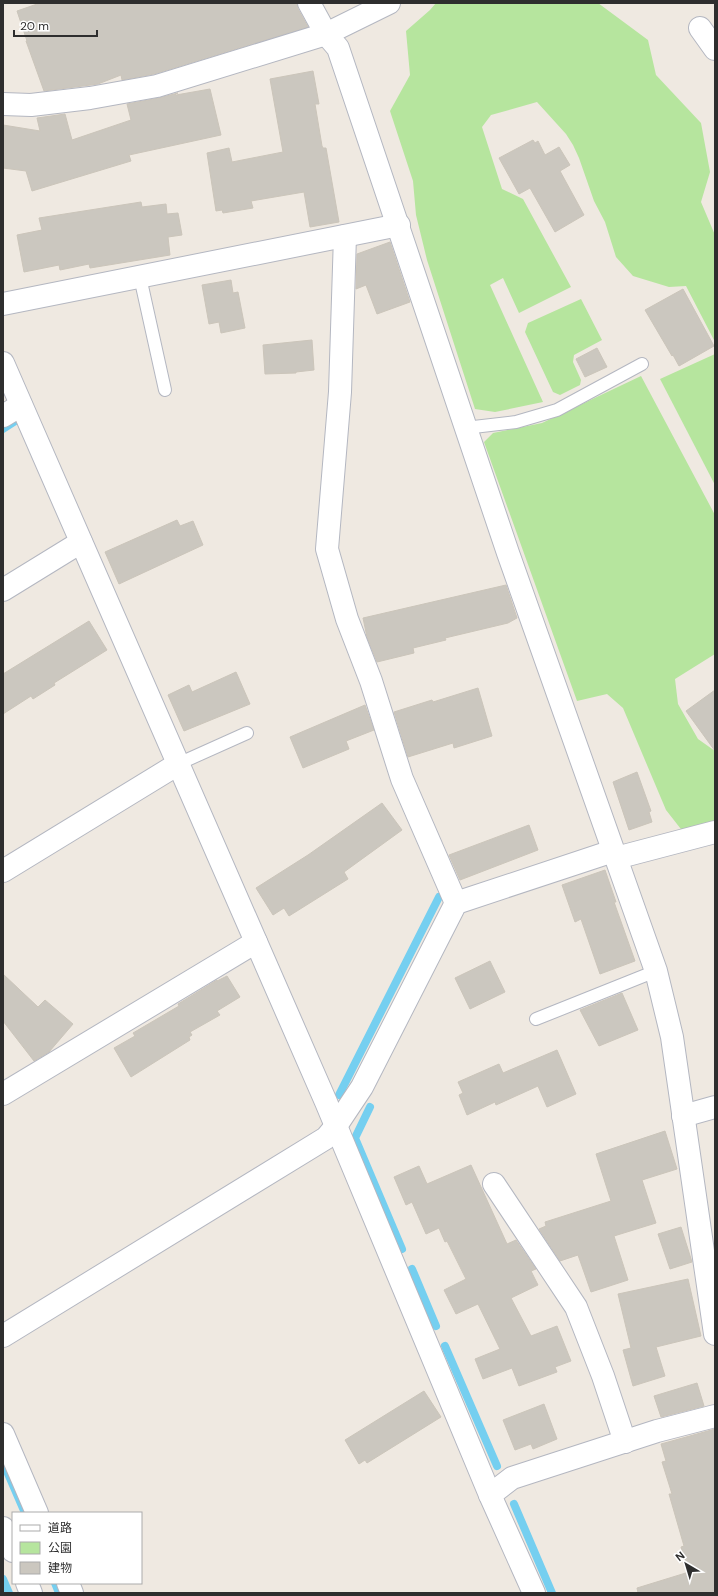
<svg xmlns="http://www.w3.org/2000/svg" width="718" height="1596" font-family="'DM Sans','Noto Sans JP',sans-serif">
	<rect width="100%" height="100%" fill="#efe9e1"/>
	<g fill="#b6e59e">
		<path d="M436,3h162l50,37 8,35 45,48 9,49 -9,30 14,33v107l-29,-56 -17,1 -36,-11 -17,-19 -11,-35 -11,-21 -15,-43 -6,-13 -7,-11 -29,-32 -46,13 -9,12 20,62 21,10 48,88 -52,26 -16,-35 -13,7 53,117 -48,10 -20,-3 -48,-149 -11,-45 -3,-34 -23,-70 20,-36 -4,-44 24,-21z"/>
		<path d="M581,299l21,41 -28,15 -1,7 8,18 -1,5 -20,10 -7,-3 -28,-60 3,-9z"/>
		<path d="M715,354v131l-55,-106z"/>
		<path d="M641,376l74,139v139l-40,25 3,25 20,35 17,12v74l-31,8 -18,-23 -43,-102 -16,-14 -30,7 -93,-259 9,-9 49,-10z"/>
	</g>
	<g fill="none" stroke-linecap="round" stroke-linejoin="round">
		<g stroke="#75cff0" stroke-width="8">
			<path d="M3,429l14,-9"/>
			<path d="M339,1095l100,-198"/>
			<path d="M370,1107l-15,31 47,111"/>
			<path d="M412,1269l24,57"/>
			<path d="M445,1346l52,120"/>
			<path d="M3,1462l22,51"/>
			<path d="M514,1504l38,89"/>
			<path d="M3,1579l6,14"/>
			<path d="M55,1583l4,10"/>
		</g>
	</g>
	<g fill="#cbc7bf" stroke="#cbc5ba">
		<path d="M40,3h257l1,6 10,18 -154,47 -32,6 -1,-5 -23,9 -54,7 -18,-50h1l-10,-30z"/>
		<path d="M313,71l6,33h-4l7,42 1,2h3l13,74 -29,5 -6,-35 -53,9 2,7 -30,5 -1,-3 -6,1 -9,-58 22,-5 3,14 51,-10 -13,-73z"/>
		<path d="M210,89l11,46 -92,20 2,6 -99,30 -6,-20 -23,-3v-43l37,6 -3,-13 28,-4 7,26 59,-20 -4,-16 32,-6 19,-5 -3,1 1,1z"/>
		<path d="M533,140l2,3 3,-2 7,14 14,-8 11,18 -10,6 24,44 -29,17 -25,-44 -11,6 -20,-36z"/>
		<path d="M141,202l1,5 24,-3 1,10 11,-1 4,22 -14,2 2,18 -80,13 -1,-4 -29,6 -1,-5 -35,7 -7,-37 25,-5 -3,-12z"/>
		<path d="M390,242l20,60 -33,12 -11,-29 -10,4 1,-35z"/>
		<path d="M231,280l2,13 5,-1 7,36 -24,5 -2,-11 -10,2 -7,-39z"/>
		<path d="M683,289l31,57 -35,20 -6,-11 -1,1 -27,-46z"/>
		<path d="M312,340l2,30 -18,2v1l-31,1 -2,-29z"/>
		<path d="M597,348l10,19 -22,10 -9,-18z"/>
		<path d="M177,520l3,6 13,-5 10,24 -84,39 -14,-32z"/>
		<path d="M506,585l11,33 -9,5 -63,15 1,2 -33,8 1,5 -37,9 -10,-25 -4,-19z"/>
		<path d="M89,621l18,29 -53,33 1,2 -22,14 -2,-3 -28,18v-40z"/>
		<path d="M236,672l14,32 -66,27 -16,-36 21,-10 3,7z"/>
		<path d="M478,688l14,48 -38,12 -1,-5 -45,14 -14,-45 38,-12 1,2z"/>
		<path d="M715,690v61l-29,-40z"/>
		<path d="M365,705l9,25 -28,11 3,8 -46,19 -13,-31z"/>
		<path d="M637,772l14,39 -2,1 3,10 -23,8 -16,-48z"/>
		<path d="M382,803l20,27 -58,42 4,7 -59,37 -5,-8 -11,7 -17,-27 52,-33z"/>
		<path d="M529,825l9,25 -78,30 -11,-25z"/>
		<path d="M605,870l11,32h-2l21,59 -35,13 -19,-55 -6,3 -13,-37z"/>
		<path d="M490,961l15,31 -35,17 -15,-31z"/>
		<path d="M3,974l35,33 7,-7 28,24 -24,28 -15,9 -31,-40z"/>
		<path d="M227,976l13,21 -23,14 3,4 -30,17 2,3 -3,2 1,3 -59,37 -17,-29 21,-12 -2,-3 46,-27 -1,-2 39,-24v1z"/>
		<path d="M622,993l16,37 -39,16 -19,-36z"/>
		<path d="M557,1050l19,44 -29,13 -9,-21 -42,19 -1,-3 -28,13 -8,-20 4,-2 -5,-11 41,-18 4,9z"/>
		<path d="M665,1131l12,38 -35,11 14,43 -42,13 14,44 -37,12 -13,-37 -18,6 -21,-32 7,-3 -1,-4 66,-21 -15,-47z"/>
		<path d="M471,1165l36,79 9,-4 20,29 -5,2 7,14 -27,13 20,38 26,-10 14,35 -16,6 2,5 -38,14 -7,-18 -29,11 -8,-20 25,-10 -22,-45 -22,10 -12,-24 22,-11 -19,-38 -2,1 -6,-14 -13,6 -14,-32 -6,3 -12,-28 25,-11 8,18z"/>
		<path d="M681,1227l11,35 -22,7 -12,-35z"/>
		<path d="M688,1279l13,57 -45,11 9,29 -32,10 -10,-36 8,-2 -13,-54z"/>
		<path d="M697,1383l7,23 -43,11 -7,-21z"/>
		<path d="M424,1391l17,26 -74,46 -2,-3 -6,4 -14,-24z"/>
		<path d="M544,1404l13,35 -24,10 -2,-5 -16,6 -12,-30z"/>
		<path d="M715,1429v164h-77l-1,-5 52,-16 -8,-25 3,-1 -15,-52h3l-10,-32 4,-1 -5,-17z"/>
	</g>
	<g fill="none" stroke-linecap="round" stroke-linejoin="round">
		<defs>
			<g id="lane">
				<path d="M140,277l25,113"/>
				<path d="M465,428l51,-6 41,-12 85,-46"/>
				<path d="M178,764l69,-31"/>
				<path d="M536,1019l120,-48"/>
			</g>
			<g id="street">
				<path d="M309,3l17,31 12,14 170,505 148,418 16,66 43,297"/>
				<path d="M700,28l15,21"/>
				<path d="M3,104l28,1 59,-7 67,-12 169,-52 63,-31"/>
				<path d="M345,236l-5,156 -13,157 20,70 24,62 31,98 54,124"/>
				<path d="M3,304l396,-79"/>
				<path d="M3,363l323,739 164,393 44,98"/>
				<path d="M3,416l18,-11"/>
				<path d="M3,590l78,-48"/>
				<path d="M616,858l99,-26"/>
				<path d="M3,871l175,-107"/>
				<path d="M3,1094l253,-152"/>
				<path d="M683,1116l32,-9"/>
				<path d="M494,1184l82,123 27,69 22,66"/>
				<path d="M3,1336l323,-198 10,-12 26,-39 94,-184 157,-52"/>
				<path d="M3,1434l34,79"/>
				<path d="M490,1495l22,-17 145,-47 58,-15"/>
				<path d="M3,1528l10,23"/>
				<path d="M27,1583l4,10"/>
				<path d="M68,1583l4,10"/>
			</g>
		</defs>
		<use href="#lane" stroke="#b4b7c1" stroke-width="14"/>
		<use href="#street" stroke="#b4b7c1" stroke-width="24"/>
		<use href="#lane" stroke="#fff" stroke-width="12"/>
		<use href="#street" stroke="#fff" stroke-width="22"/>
	</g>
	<rect width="718" height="1596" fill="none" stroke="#2e2e2e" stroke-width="8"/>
	<rect x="12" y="1512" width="130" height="72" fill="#ffffff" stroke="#ababab"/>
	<rect x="20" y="1525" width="20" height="6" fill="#ffffff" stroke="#ababab"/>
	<text x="48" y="1532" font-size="12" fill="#2e2e2e">道路</text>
	<rect x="20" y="1542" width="20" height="12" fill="#b6e59e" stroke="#ababab"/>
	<text x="48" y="1552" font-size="12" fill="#2e2e2e">公園</text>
	<rect x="20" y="1562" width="20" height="12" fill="#cbc7bf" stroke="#ababab"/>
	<text x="48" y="1572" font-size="12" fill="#2e2e2e">建物</text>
	<g transform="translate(686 1564) rotate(322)" stroke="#ffffff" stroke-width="3" paint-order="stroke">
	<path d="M0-3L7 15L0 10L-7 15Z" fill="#2e2e2e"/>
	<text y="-6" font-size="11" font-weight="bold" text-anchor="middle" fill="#2e2e2e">N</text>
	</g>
	<path d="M14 30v6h83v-6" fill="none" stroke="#2e2e2e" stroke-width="2"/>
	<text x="20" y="30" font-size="12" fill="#2e2e2e" stroke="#ffffff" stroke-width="3" paint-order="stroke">20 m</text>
</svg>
